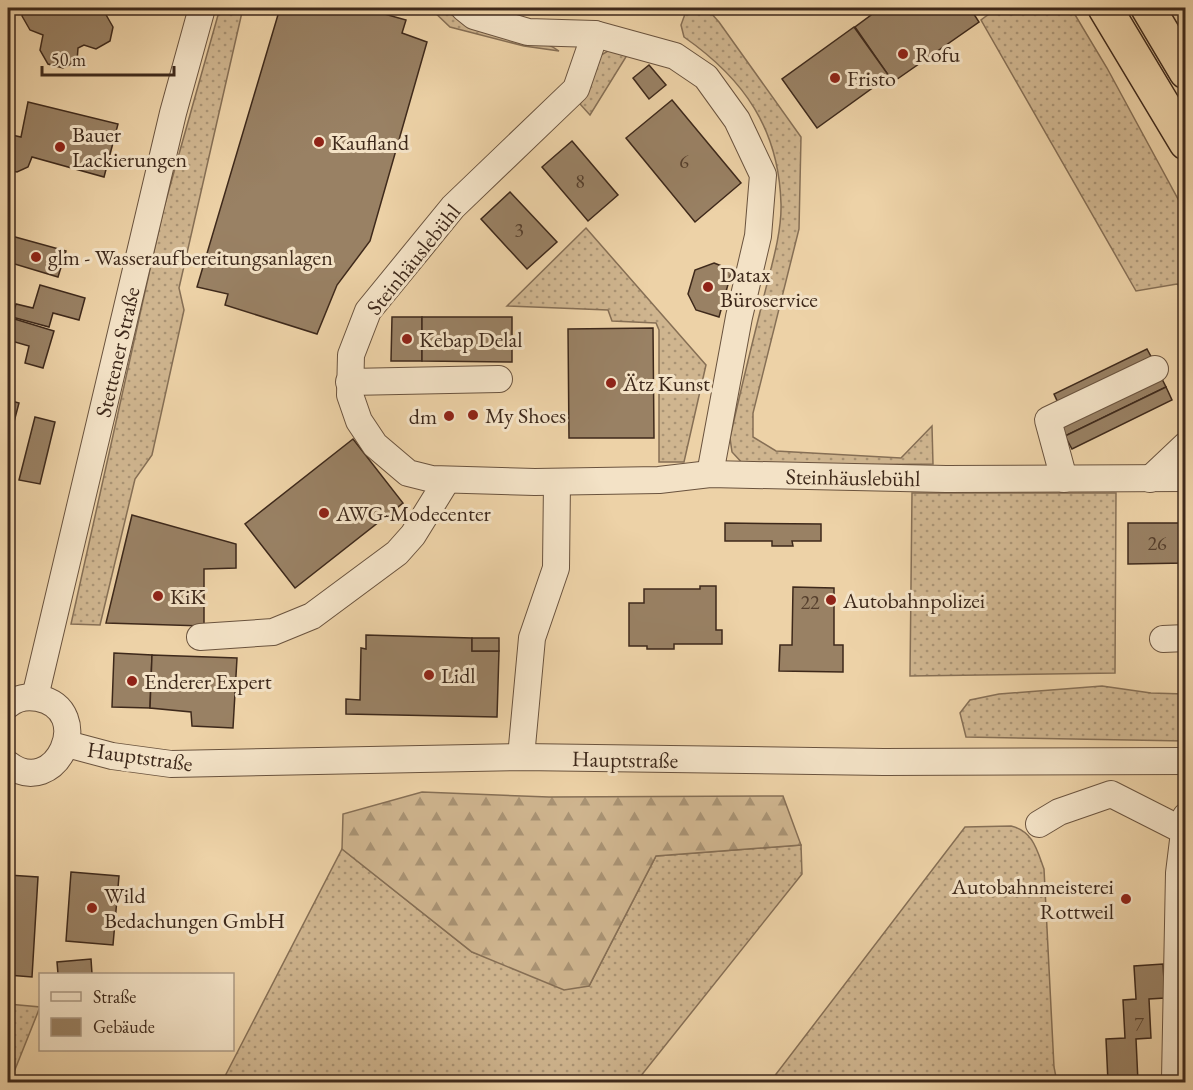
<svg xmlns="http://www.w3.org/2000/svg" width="1193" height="1090" font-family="'EB Garamond',serif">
	<defs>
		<pattern id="grass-dots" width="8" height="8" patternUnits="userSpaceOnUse" patternTransform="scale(1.5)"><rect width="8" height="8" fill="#cfb58f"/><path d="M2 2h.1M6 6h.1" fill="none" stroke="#a99374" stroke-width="1.8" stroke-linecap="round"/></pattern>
		<pattern id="forest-firs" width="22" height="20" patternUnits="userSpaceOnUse" patternTransform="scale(1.5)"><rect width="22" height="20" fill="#cfb58f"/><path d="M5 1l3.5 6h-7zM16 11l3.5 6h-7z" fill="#a99374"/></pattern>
	</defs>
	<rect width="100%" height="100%" fill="#edd2a7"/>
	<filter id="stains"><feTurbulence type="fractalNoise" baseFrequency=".00333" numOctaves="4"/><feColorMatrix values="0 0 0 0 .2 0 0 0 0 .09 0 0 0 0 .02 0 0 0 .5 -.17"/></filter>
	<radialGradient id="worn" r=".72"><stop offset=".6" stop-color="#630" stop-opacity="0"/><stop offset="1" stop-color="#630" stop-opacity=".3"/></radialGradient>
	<g fill="url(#grass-dots)" stroke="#866f55" stroke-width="1.5">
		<path d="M220,8h23l-64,280 5,22 -32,145 -17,24 -35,146 -29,-1 92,-413z"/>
		<path d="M430,8c18,-1 29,15 47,20 30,9 54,4 82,23l-35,-5 -74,-19z"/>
		<path d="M997,8h74l36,60 78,144v77l-8,-5 -41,7 -155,-271z"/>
		<path d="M697,10l13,2 9,10 82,115 -2,92 -46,184v24l23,14 125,7 31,-32 1,38 -188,2 -13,-14 -2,-14c10,-45 21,-90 32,-134 7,-30 20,-69 19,-100 -2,-75 -37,-125 -97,-167l-3,-12 4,-11z"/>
		<path d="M613,48l16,4 -39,63 -10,-11 8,-12 8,-34z"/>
		<path d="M586,228l120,137 -22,97h-25v-132l-3,-7 -44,-2 -4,-11 -101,-4z"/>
		<path d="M912,493h204l-1,180 -205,3z"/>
		<path d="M1102,686l49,7 34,1v47l-219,-4 -6,-24 10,-13 29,-6z"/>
		<path d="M1011,826c22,5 26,24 33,43l10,198 3,15h-287l195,-255z"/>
		<path d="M801,845l1,29 -166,208h-414l120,-233 130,103 117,34 67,-130z"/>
		<path d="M8,1004l32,3 -30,75h-2z"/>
	</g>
	<path fill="url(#forest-firs)" stroke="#866f55" stroke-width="1.5" d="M422,792l127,5 234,-1 18,49 -145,11 -67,130 -25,4 -92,-38 -130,-103 1,-35z"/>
	<g fill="#998164" stroke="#3e291b" stroke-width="1.5">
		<path d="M24,8h67l14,5 8,14 -3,14 -14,8 -12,-4 -6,3 -1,13 -14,7 -15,-4 -8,-14 3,-15 -13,-5 -8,-14z"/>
		<path d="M280,8h83l43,12 -4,13 25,9 -57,199 -33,44 -20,49 -92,-29 3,-11 -31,-7z"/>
		<path d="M866,8h104l9,14 -86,60 -38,-55 16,-12z"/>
		<path d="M854,27l35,49 -72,52 -35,-49z"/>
		<path d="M649,65l17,20 -17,14 -16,-21z"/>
		<path d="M672,100l69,83 -46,39 -69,-84z"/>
		<path d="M28,102l90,22 -14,53 -72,-20 -4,10 -11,5 -9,-2v-32l4,-3 9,2z"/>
		<path d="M572,141l46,54 -30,26 -46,-54z"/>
		<path d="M510,192l47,50 -30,27 -46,-50z"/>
		<path d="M8,235l58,16 -8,26 -50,-15z"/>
		<path d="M714,263l18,7 -13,47 -23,-7 -8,-16 7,-24z"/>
		<path d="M40,285l45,13 -6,22 -26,-7 -4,14 -37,-10 4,-13 17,4z"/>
		<path d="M8,317l46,14 -11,37 -18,-5 4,-17 -21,-6z"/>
		<path d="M392,317h30v44h-31z"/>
		<path d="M422,317h90v45l-90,-1z"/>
		<path d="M653,328l1,110h-85l-1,-109z"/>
		<path d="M1147,349l7,13 -94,45 -6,-13z"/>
		<path d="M1160,375l6,12 -101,49 -6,-12z"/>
		<path d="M1166,387l6,13 -100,49 -7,-13z"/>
		<path d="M8,400l11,3 -9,34 -2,-1z"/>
		<path d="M35,417l20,5 -15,62 -21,-4z"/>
		<path d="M353,439l50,64 -108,85 -50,-64z"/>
		<path d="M132,515l104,29v24l-32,1v57l-98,-3z"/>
		<path d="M725,523l96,1v17h-29l1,5h-21v-5h-47z"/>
		<path d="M1128,523h58v40l-58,1z"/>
		<path d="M700,586h16v44h6v14h-48v5h-27v-3h-18v-43h15v-14h56z"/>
		<path d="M793,587l41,1v57h9v27l-64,-1 1,-26h12z"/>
		<path d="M366,635l106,3v13h27l-2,66 -151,-3v-15l14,1 1,-52 5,1z"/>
		<rect x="472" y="638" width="27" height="13"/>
		<path d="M114,653l38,2 -2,53 -38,-1z"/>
		<path d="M152,655l85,3 -4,70 -41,-2 -1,-14 -41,-4z"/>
		<path d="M71,872l48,4 -6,69 -47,-4z"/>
		<path d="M8,875l30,2 -6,100 -24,-2z"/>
		<path d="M91,959l1,15h-34l-1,-12z"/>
		<path d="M1163,964l2,34 -16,1 2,39 -15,1 2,43h-30l-2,-43 19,-1 -2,-38 13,-1 -2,-33z"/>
	</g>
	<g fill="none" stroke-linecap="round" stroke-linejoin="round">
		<defs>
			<g id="minor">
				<path d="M464,8l10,8 54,16 67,2 80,22 31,21 31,43 26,55 -5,61 -19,81 -29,157"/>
				<path d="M595,34l-19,55 -123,118 -85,104 -17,44 -1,40 9,26 16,24 33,28 24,6 103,3 124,-2 51,-6 236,5 240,-1"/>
				<path d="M349,382l150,-3"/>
				<path d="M1064,479l-16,-59 107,-51"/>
				<path d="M1150,479l36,-34"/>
				<path d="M200,637l73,-5 39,-16 85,-63 16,-18 34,-55"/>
				<path d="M1163,639l23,-1"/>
				<path d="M35,697l138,-584 29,-105"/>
				<path d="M8,705c8,-7 20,-9 30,-7 59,12 18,103 -30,66"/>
				<path d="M67,744l45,12 59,8 350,-7 363,5 302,-1"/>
				<path d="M521,757l11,-119 24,-70 1,-86"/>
				<path d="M1039,824l20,-12 52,-18 73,37"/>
				<path d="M1175,1079l4,-206 7,-57"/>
			</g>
			<g id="highway">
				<path d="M1105,8l81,135"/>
				<path d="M1148,8l38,64"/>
			</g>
		</defs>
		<use href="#minor" stroke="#6a533e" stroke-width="28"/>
		<use href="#highway" stroke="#3e291b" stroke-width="36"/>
		<use href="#minor" stroke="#f3e2c6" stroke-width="26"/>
		<use href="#highway" stroke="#edd2a7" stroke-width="33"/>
	</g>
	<g fill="#8f2418" stroke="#f3e2c6" stroke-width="2">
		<circle cx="903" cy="54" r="6"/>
		<circle cx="835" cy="78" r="6"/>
		<circle cx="319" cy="142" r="6"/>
		<circle cx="60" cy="147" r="6"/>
		<circle cx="36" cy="257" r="6"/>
		<circle cx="708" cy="287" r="6"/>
		<circle cx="407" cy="339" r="6"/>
		<circle cx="611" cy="383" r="6"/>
		<circle cx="473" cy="415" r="6"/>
		<circle cx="449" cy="416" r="6"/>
		<circle cx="324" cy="513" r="6"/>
		<circle cx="158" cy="596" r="6"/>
		<circle cx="831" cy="600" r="6"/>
		<circle cx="429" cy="675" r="6"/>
		<circle cx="132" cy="681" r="6"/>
		<circle cx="1126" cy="899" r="6"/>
		<circle cx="92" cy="908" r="6"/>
	</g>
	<g text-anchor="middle" stroke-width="6" stroke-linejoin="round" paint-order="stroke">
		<g font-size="20" fill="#553f2d">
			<text x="684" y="168">6</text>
			<text x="580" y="188">8</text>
			<text x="519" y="237">3</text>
			<text x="1157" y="550">26</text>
			<text x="810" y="609">22</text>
			<text x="1139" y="1031">7</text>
		</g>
		<g font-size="22" fill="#3e291b" stroke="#f3e2c6" text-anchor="start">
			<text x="915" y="62">Rofu</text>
			<text x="847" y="86">Fristo</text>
			<text x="72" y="142">Bauer<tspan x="72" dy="25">Lackierungen</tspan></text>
			<text x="331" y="150">Kaufland</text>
			<text x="48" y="265">glm - Wasseraufbereitungsanlagen</text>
			<text x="720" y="282">Datax<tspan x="720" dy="25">Büroservice</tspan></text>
			<text x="419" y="347">Kebap Delal</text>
			<text x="623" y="391">Ätz Kunst</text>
			<text x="485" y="423">My Shoes</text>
			<text x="437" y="424" text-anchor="end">dm</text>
			<text x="336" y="521">AWG-Modecenter</text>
			<text x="170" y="604">KiK</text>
			<text x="843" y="608">Autobahnpolizei</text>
			<text x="441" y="683">Lidl</text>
			<text x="144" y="689">Enderer Expert</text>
			<text x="1114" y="894" text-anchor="end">Autobahnmeisterei<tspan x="1114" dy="25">Rottweil</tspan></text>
			<text x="104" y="903">Wild<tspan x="104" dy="25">Bedachungen GmbH</tspan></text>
		</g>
		<g font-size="22" fill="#3e291b" stroke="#f3e2c6">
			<text transform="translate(413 259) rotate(-51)" y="8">Steinhäuslebühl</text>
			<text transform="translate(117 352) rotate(-77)" y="8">Stettener Straße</text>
			<text transform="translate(853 477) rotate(1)" y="8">Steinhäuslebühl</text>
			<text transform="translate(140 756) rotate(8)" y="8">Hauptstraße</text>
			<text transform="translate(625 759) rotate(1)" y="8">Hauptstraße</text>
		</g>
	</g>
	<rect width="1193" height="1090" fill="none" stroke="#edd2a7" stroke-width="30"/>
	<rect x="9" y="9" width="1175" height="1072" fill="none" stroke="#3e291b" stroke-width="3"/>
	<rect x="15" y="15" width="1163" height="1060" fill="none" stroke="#3e291b" stroke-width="1.5"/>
	<rect x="39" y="973" width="195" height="78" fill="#f3e2c6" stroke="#ab9882" stroke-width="1.5"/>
	<rect x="51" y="992" width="30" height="9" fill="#f3e2c6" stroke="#ab9882" stroke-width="1.5"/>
	<text x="93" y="1003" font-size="18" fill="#3e291b">Straße</text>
	<rect x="51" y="1018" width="30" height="18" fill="#998164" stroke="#ab9882" stroke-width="1.5"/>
	<text x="93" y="1033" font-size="18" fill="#3e291b">Gebäude</text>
	<path d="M42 66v9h132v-9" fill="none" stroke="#3e291b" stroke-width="3"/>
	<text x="51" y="66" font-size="18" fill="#3e291b" stroke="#f3e2c6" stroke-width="4.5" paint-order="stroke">50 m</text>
	<rect width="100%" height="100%" filter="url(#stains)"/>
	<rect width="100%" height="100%" fill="url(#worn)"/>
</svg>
